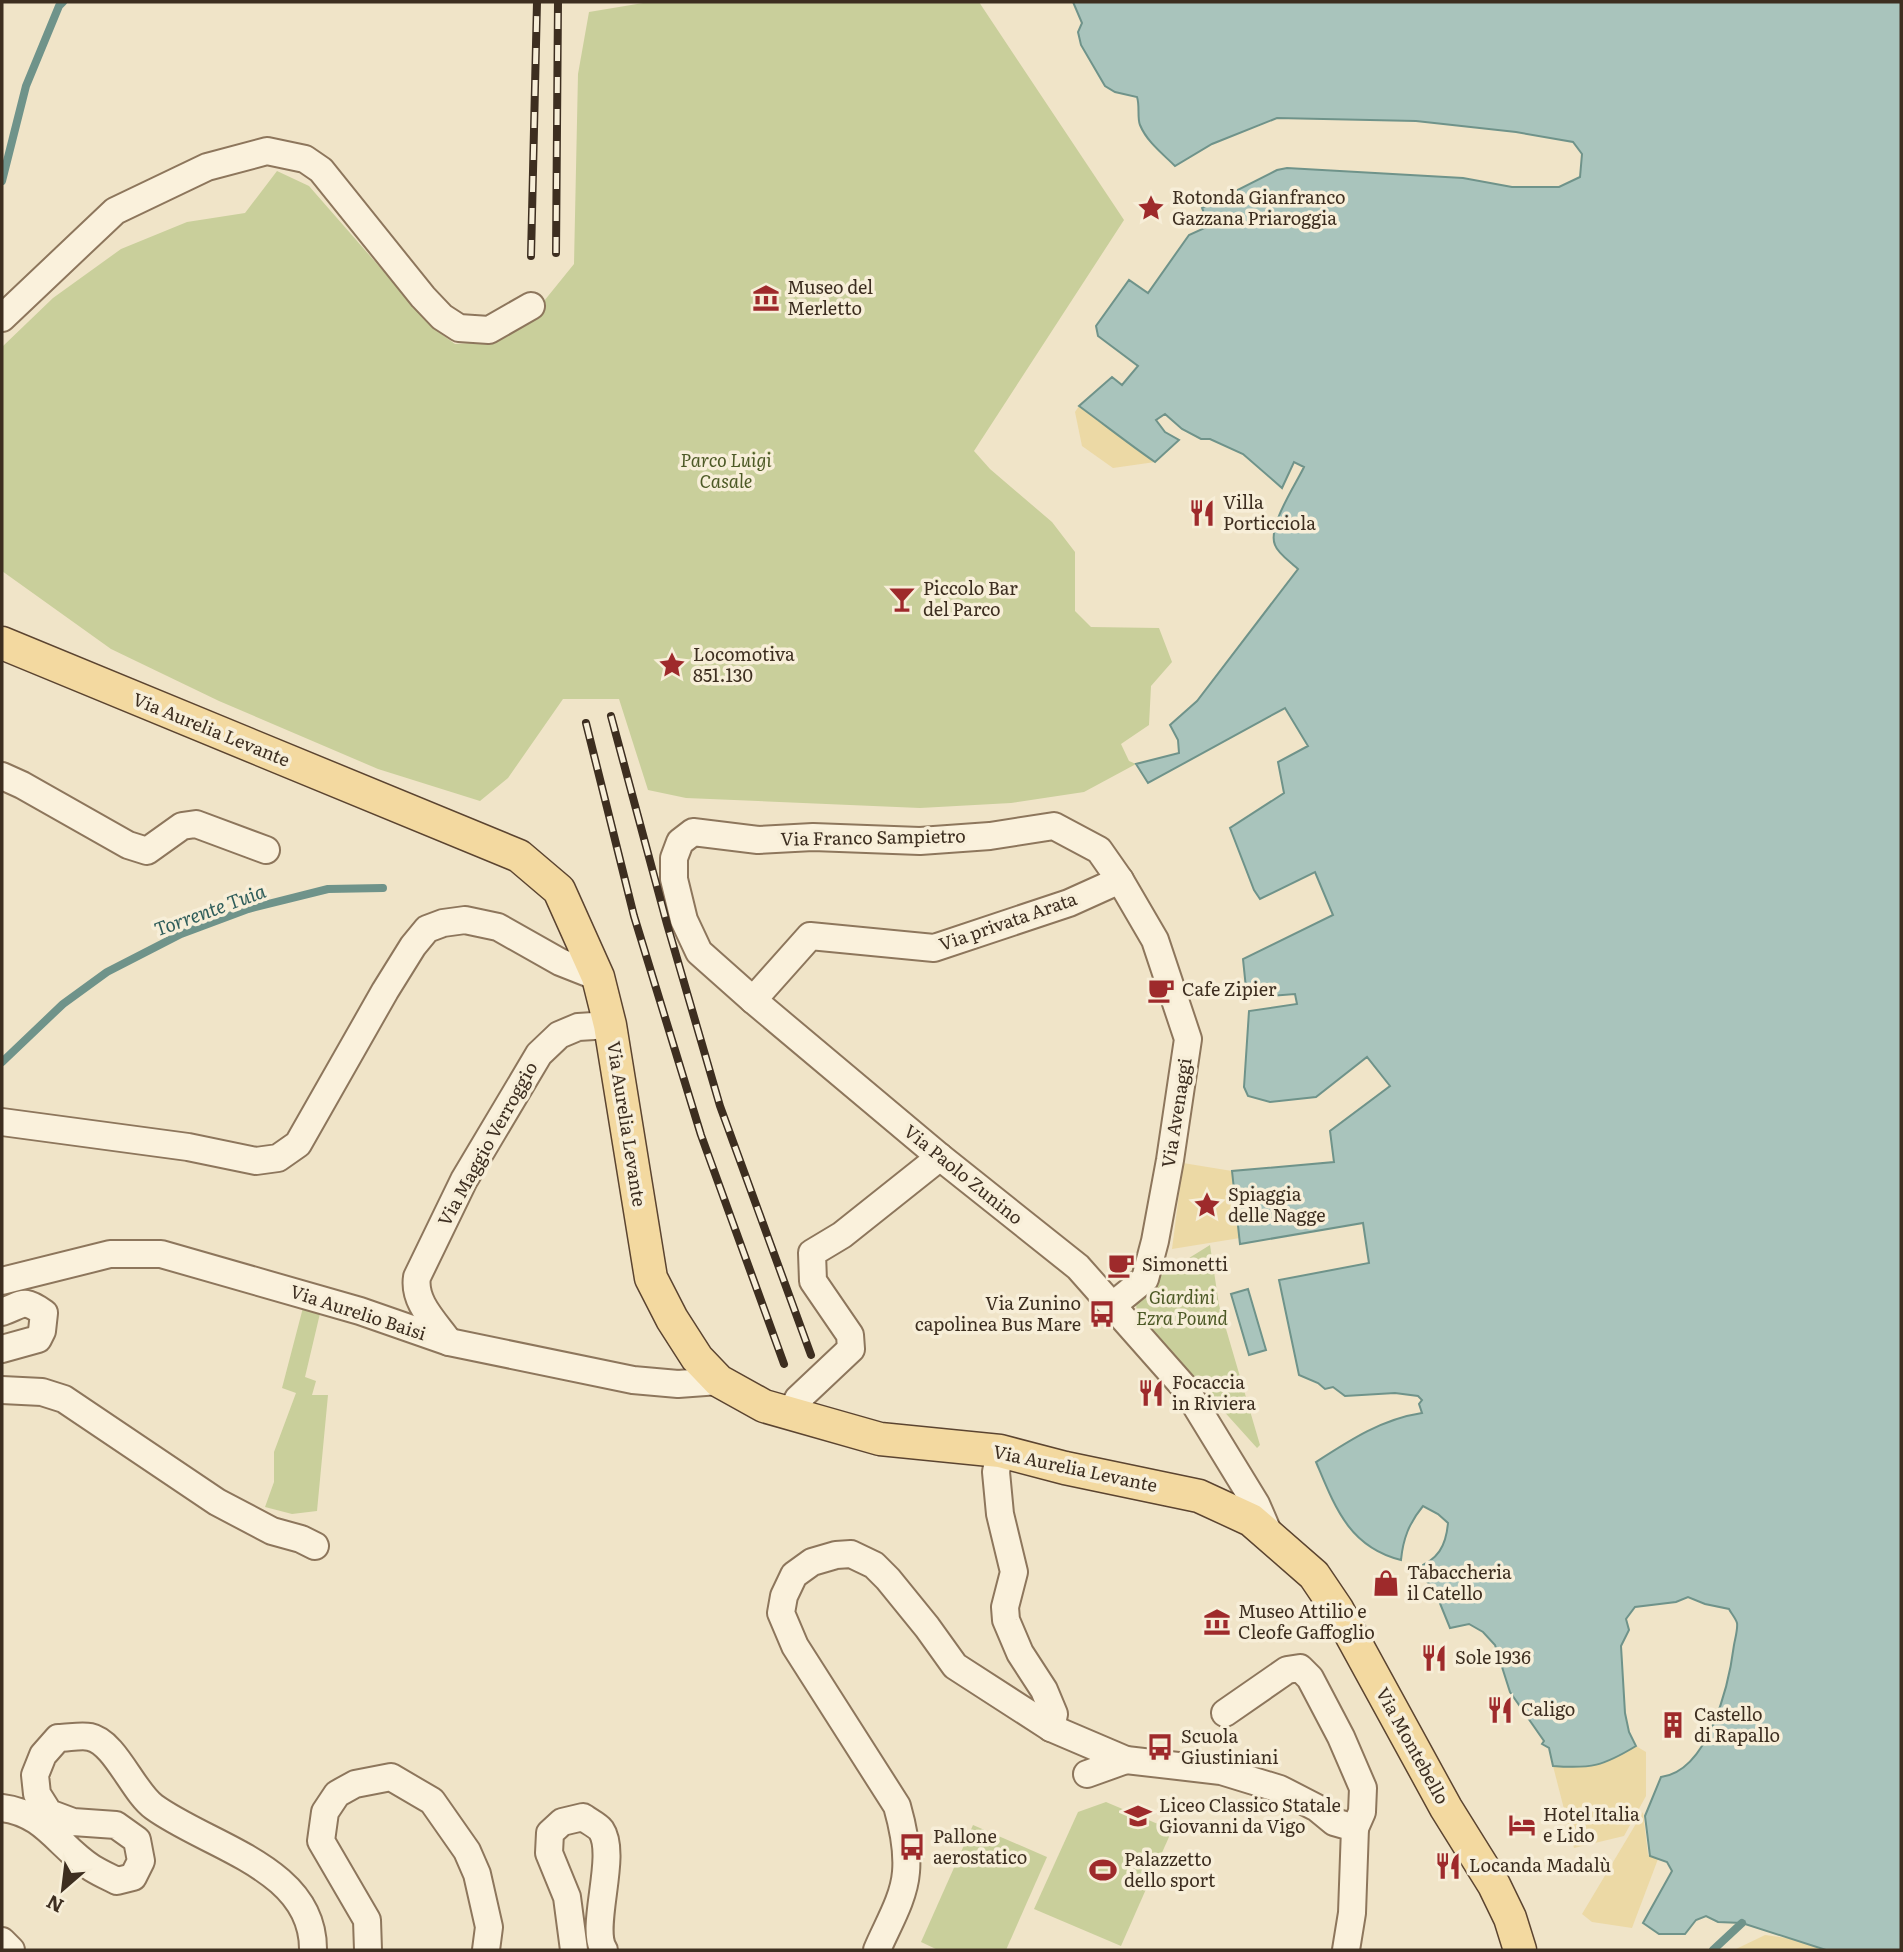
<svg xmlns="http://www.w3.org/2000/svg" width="1903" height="1952" font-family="Literata,serif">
	<rect width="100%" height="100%" fill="#f0e4c8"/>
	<g fill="#c9cf9b">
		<path d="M649,2h330l145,218 -150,231 16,18 62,53 23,30v59l16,16 68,1 13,34 -21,24 -2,39 -28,19 8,17 7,3 -52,28 -73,11 -91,5 -234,-10 -38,-8 -29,-91h-56l-55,79 -28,23 -102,-32 -159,-68 -108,-52 -109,-78v-224l51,-49 68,-49 66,-27 58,-9 32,-42 32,15 124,142 22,16 29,-2 39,-15 51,-63 4,-190 11,-62z"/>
		<path d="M1210,1245l9,60 41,140 -3,3 -120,-133 -1,-12 16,-22z"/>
		<path d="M305,1300l17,5 -17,72 11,4 -4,14h16l-11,116 -25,3 -27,-7 9,-25v-30l22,-59 -14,-5z"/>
		<path d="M1106,1802l66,28 -51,116 -87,-37 44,-97z"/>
		<path d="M973,1825l74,32 -41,93h-68l-17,-8z"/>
	</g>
	<g fill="#ecd9a5">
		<path d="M1079,406c26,19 50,38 76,56l-42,6 -31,-22 -7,-34z"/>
		<path d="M1183,1163l49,8 8,67 -68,11z"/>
		<path d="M1636,1746l10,6v44l-22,40 -50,12 -21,-82c38,3 50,0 83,-20z"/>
		<path d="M1643,1812l5,43 10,4 -26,69 -40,-6 -10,-8z"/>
		<path d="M1765,1935l36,5 25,10h-92z"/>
	</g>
	<g fill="#a9c4bc" stroke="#6f938a" stroke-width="2">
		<path d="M1073,2h828v1948h-75l-84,-27 -24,-1 -12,-6 -10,4 -11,14h-26l-16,-11 29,-52 -5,-9 -17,-6 -5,-40 16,-39c48,-6 68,-93 73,-132 1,-6 4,-16 3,-22 -1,-4 -6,-10 -8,-14l-24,-5 -17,-7 -12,5 -41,5 -9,12 3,11 -8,16 4,67 4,19 7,14c-33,20 -45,23 -83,20l-4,-18 -7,-4 2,-3 -34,-49 -15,-47 -12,-13 -14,-8 -19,4 -15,-37 -19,-23c22,-8 30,-22 32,-45l-10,-9 -15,-8c-14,17 -20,33 -22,54 -52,-13 -66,-53 -85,-98 34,-22 66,-43 106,-49l-3,-9 3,-4 -4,-4 -23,-3 -50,3 -12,-9 -8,2 -7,-6 -19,-8 -20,-95 90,-17 -6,-40 -123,21 -8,-73 102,-9 -4,-31 60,-45 -23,-29 -51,40 -46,5 -22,-6 -4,-9 5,-76 48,-7 -2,-10 -48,4 -4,-39 90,-44 -18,-43 -55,27 -6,-9 -24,-62 54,-35 -6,-31 30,-16 -23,-38 -137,75 -12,-19 43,-11 -1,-13 -8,-15 27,-24 101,-132c-6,-6 -20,-15 -23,-24 -8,-18 21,-61 29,-78l-10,-5 -12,26 -39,-34 -33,-15h-9l-19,-10 -17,-15 -9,6 9,12 14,8 -24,22c-26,-18 -50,-37 -76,-56l33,-29 10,8 16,-19 -40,-30 -2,-10 33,-46 19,13 41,-58 20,-9 -7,-18 75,-38 10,-2 176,10 49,9h47l21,-10 2,-23 -9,-12 -57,-10 -100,-11 -139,-3 -65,26 -37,22c-12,-12 -28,-24 -35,-41 -3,-7 0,-19 -3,-28l-22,-5 -10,-6 -24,-41 -3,-13 4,-9z"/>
		<path d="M1248,1289l18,61 -17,5 -18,-61z"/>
	</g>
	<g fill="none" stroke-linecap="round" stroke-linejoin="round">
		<g stroke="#6f938a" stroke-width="8">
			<path d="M2,181l24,-95 33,-80 4,-4"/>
			<path d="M2,1062l61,-58 44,-32 74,-38 67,-25 80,-20 55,-1"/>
			<path d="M1713,1950l29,-27"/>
		</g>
		<defs>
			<g id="minor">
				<path d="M2,318l113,-107 92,-44 60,-16 38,8 16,11 102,127 19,20 17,11 30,2 42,-24"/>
				<path d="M2,776l20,9 106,60 19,6 35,-25 14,-2 70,26"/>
				<path d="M753,1000l57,-64 124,12 135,-45 51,-23"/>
				<path d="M2,1122l186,25 68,14 22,-3 20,-14 87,-153 28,-45 14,-17 16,-6 22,-3 33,7 62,35 38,15"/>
				<path d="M2,1281l108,-27h51l199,57 89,31 184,38 45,4 41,-3"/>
				<path d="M1113,1305l32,-26 10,-38 15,-81 18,-121 -33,-99 -35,-60 -21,-30 -45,-24 -64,10 -70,5 -107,-4 -55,3 -65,-8 -13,10 -6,16v21l10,41 15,32 54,48 187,157 138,110 107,121 71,116 13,30"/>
				<path d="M2,1312c22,-8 21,-14 42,1l-2,18 -4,8 -36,10"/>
				<path d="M449,1342c-14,-20 -36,-40 -32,-65l47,-97 75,-126 20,-19 19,-8 32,-2"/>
				<path d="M2,1390l40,2 22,7 153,103 55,29 29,8 14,7"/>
				<path d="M790,1414l8,-15 53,-50 -1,-14 -37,-54 -1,-28 30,-18 98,-78"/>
				<path d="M1000,1451l-4,21 4,42 14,58 -9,35 1,13 14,33 24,37 10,24 -3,14"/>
				<path d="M1225,1713l62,-43 13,-2 10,10 31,59 22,51 -1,24 -7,16"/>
				<path d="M1087,1774l39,-14"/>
				<path d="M2,1808c43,5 57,39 90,60 8,5 17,9 25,13l16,-4 8,-16 -4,-21 -21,-15 -43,-3 -24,-9 -12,-19 -2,-19 8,-20 15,-17c10,0 23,-3 32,-1 25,5 43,55 64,70 55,40 160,61 159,143"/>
				<path d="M2,1941l9,9"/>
				<path d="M368,1950l-1,-30 -46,-79 4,-29 12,-18 18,-10 36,-7 41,24 35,50 10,23 12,53 -3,23"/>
				<path d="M574,1950l-7,-53 -18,-44 1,-20 12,-11 21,-5c5,4 14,8 18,13 17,25 -12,98 3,120"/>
				<path d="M877,1950c10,-24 27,-51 29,-78 2,-23 -3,-45 -9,-66l-102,-160 -14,-33 3,-17 10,-21 18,-13 24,-7 15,-1 23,11 14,14 39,48 28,39 96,62 75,32 95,11 59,18 37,19 17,14 21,6 -3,85 -6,37"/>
			</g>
			<path id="major" d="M2,643l517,213 40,34 39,87 12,48 41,253 21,41 25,39 22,23 45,25 116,33 120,12 65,17 134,28 52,24 63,55 23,34 109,199 48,77 16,33 10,32"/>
		</defs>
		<use href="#minor" stroke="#8d765c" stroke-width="30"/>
		<use href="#major" stroke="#5b4430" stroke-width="35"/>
		<use href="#minor" stroke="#faf1dc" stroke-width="26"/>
		<use href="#major" stroke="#f3d9a0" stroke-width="32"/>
		<defs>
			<g id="rail">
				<path d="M556,253l2,-251"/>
				<path d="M531,256l6,-254"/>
				<path d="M611,716l56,208 53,182 91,249"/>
				<path d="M586,723l48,193 67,219 83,229"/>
			</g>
		</defs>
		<use href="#rail" stroke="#3d2e20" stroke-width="8"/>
		<use href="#rail" stroke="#f7eed8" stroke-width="5" stroke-dasharray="16" stroke-linecap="butt"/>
	</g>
	<defs>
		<symbol id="sight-bare" viewBox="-9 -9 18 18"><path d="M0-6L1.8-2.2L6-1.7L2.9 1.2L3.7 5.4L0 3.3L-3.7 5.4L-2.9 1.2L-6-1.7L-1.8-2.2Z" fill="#9e2a2b" stroke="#f7eed8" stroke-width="2.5" paint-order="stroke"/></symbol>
		<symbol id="museum-bare" viewBox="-9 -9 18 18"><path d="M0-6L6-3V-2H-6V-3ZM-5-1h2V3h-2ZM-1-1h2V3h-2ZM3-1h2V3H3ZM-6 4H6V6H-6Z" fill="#9e2a2b" stroke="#f7eed8" stroke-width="2.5" paint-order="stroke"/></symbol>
		<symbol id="restaurant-bare" viewBox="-9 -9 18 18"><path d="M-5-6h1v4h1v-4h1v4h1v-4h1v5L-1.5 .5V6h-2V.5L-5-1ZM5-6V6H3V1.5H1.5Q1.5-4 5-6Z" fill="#9e2a2b" stroke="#f7eed8" stroke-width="2.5" paint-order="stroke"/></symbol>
		<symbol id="bar-bare" viewBox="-9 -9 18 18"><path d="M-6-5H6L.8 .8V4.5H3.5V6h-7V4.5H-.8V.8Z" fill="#9e2a2b" stroke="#f7eed8" stroke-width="2.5" paint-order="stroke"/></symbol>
		<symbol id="cafe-bare" viewBox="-9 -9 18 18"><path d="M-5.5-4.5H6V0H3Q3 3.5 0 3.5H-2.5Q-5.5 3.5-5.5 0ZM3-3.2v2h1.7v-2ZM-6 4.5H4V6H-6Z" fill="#9e2a2b" stroke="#f7eed8" stroke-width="2.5" paint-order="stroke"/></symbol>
		<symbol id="bus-bare" viewBox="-9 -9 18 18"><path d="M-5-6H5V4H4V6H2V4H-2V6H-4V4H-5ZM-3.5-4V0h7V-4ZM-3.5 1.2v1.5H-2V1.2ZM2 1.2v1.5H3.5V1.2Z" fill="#9e2a2b" stroke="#f7eed8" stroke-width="2.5" paint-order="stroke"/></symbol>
		<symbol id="shop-bare" viewBox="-9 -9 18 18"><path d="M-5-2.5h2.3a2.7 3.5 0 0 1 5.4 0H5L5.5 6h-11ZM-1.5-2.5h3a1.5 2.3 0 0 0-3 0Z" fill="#9e2a2b" stroke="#f7eed8" stroke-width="2.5" paint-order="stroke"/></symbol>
		<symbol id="building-bare" viewBox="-9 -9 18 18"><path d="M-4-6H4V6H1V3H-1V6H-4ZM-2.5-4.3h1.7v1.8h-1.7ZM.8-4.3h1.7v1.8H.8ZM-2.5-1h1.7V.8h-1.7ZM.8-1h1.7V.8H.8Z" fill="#9e2a2b" stroke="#f7eed8" stroke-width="2.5" paint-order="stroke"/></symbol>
		<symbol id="school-bare" viewBox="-9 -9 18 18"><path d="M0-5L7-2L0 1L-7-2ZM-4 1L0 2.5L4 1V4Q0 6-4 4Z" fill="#9e2a2b" stroke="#f7eed8" stroke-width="2.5" paint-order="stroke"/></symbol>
		<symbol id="hotel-bare" viewBox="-9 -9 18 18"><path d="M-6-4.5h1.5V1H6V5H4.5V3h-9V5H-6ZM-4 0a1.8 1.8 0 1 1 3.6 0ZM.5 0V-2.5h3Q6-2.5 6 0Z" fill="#9e2a2b" stroke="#f7eed8" stroke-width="2.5" paint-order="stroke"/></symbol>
		<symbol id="stadium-bare" viewBox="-9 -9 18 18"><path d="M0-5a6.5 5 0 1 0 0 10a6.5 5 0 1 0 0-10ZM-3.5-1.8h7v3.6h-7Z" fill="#9e2a2b" stroke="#f7eed8" stroke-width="2.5" paint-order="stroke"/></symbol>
	</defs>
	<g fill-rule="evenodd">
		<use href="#sight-bare" x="1132" y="189" width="38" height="38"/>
		<use href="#museum-bare" x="747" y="279" width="38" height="38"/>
		<use href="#restaurant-bare" x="1183" y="494" width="38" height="38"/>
		<use href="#bar-bare" x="883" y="580" width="38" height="38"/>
		<use href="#sight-bare" x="653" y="646" width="38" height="38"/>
		<use href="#cafe-bare" x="1142" y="971" width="38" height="38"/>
		<use href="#sight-bare" x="1188" y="1186" width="38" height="38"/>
		<use href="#cafe-bare" x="1102" y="1246" width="38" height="38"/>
		<use href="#bus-bare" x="1083" y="1295" width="38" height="38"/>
		<use href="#restaurant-bare" x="1132" y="1374" width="38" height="38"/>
		<use href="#shop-bare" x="1367" y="1564" width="38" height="38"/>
		<use href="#museum-bare" x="1198" y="1603" width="38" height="38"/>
		<use href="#restaurant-bare" x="1415" y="1639" width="38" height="38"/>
		<use href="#restaurant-bare" x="1481" y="1691" width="38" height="38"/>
		<use href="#building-bare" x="1654" y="1706" width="38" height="38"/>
		<use href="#bus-bare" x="1141" y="1728" width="38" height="38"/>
		<use href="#school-bare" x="1119" y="1797" width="38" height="38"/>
		<use href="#hotel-bare" x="1503" y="1806" width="38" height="38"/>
		<use href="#bus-bare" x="893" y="1828" width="38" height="38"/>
		<use href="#restaurant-bare" x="1429" y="1847" width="38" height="38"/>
		<use href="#stadium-bare" x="1084" y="1851" width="38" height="38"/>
	</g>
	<g text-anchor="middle" stroke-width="7" stroke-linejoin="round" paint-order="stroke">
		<g font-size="18" fill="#3d2e20" stroke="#f7eed8" text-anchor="start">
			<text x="1172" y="204">Rotonda Gianfranco<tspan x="1172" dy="21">Gazzana Priaroggia</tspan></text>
			<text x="787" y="294">Museo del<tspan x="787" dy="21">Merletto</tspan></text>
			<text x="1223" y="509">Villa<tspan x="1223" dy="21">Porticciola</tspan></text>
			<text x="923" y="595">Piccolo Bar<tspan x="923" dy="21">del Parco</tspan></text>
			<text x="693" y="661">Locomotiva<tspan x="693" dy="21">851.130</tspan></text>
			<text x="1182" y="996">Cafe Zipier</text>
			<text x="1228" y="1201">Spiaggia<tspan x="1228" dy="21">delle Nagge</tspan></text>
			<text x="1142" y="1271">Simonetti</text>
			<text x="1081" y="1310" text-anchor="end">Via Zunino<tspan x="1081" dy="21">capolinea Bus Mare</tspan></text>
			<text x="1172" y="1389">Focaccia<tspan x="1172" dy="21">in Riviera</tspan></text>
			<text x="1407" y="1579">Tabaccheria<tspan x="1407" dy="21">il Catello</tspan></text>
			<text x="1238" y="1618">Museo Attilio e<tspan x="1238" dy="21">Cleofe Gaffoglio</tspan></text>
			<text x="1455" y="1664">Sole 1936</text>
			<text x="1521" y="1716">Caligo</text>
			<text x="1694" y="1721">Castello<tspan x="1694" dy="21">di Rapallo</tspan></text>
			<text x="1181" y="1743">Scuola<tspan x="1181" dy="21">Giustiniani</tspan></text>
			<text x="1159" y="1812">Liceo Classico Statale<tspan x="1159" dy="21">Giovanni da Vigo</tspan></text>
			<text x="1543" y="1821">Hotel Italia<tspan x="1543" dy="21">e Lido</tspan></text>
			<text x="933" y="1843">Pallone<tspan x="933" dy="21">aerostatico</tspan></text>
			<text x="1124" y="1866">Palazzetto<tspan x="1124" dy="21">dello sport</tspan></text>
			<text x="1469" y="1872">Locanda Madalù</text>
		</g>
		<g font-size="18" font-style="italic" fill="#4d5a26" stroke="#f7eed8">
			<text x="726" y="467">Parco Luigi<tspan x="726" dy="21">Casale</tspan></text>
			<text x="1182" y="1304">Giardini<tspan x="1182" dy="21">Ezra Pound</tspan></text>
		</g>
		<g font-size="18" fill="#3d2e20" stroke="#f7eed8">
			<text transform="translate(211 730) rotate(22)" y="6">Via Aurelia Levante</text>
			<text transform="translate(873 838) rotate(-1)" y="6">Via Franco Sampietro</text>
			<text transform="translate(1008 922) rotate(-19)" y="6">Via privata Arata</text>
			<text transform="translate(1177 1113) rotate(-81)" y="6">Via Avenaggi</text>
			<text transform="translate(626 1124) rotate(81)" y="6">Via Aurelia Levante</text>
			<text transform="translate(488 1144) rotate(-61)" y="6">Via Maggio Verroggio</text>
			<text transform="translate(963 1175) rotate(39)" y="6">Via Paolo Zunino</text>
			<text transform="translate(358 1313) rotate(18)" y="6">Via Aurelio Baisi</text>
			<text transform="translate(1075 1469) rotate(12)" y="6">Via Aurelia Levante</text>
			<text transform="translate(1412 1746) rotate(61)" y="6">Via Montebello</text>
		</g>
		<g font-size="19" font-style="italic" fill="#2f5d5a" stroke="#f7eed8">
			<text transform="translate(210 910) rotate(-20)" y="7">Torrente Tuia</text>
		</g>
	</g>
	<rect width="1903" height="1952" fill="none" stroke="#3d2e20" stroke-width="7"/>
	<g transform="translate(63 1889) rotate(208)" stroke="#f7eed8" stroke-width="5" paint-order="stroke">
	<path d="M0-5L12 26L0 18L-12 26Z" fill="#3d2e20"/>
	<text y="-10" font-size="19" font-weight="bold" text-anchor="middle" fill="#3d2e20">N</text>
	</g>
</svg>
